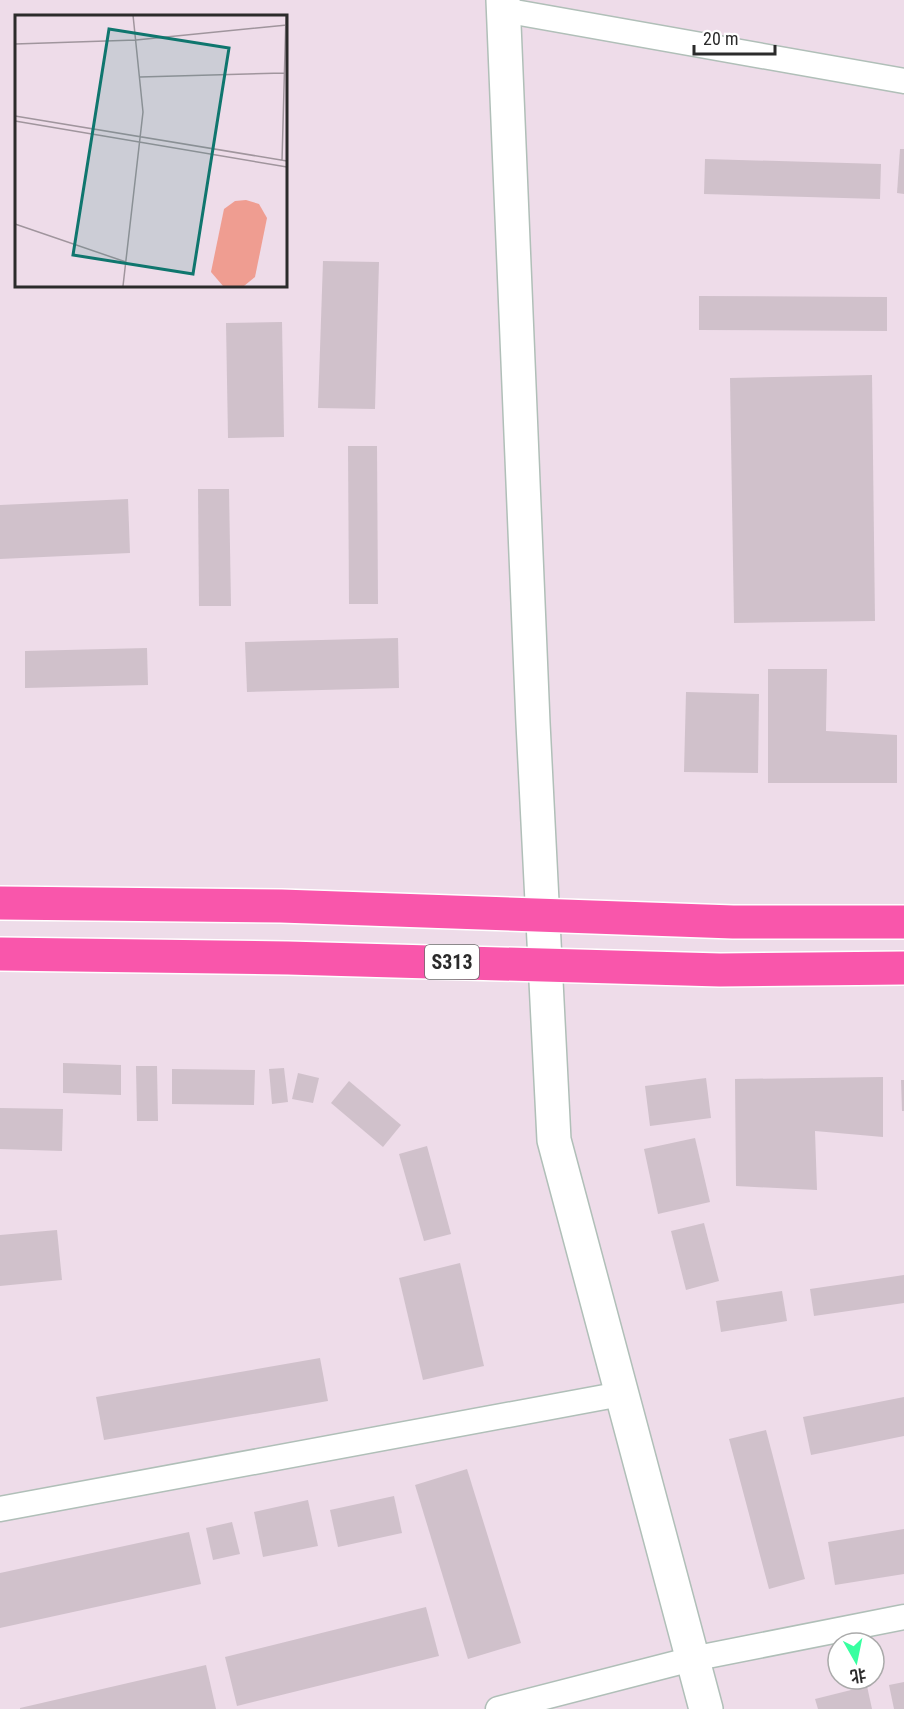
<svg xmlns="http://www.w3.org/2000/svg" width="904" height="1709" font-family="'Roboto Condensed','Noto Sans SC',sans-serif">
	<rect width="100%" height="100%" fill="#eedce9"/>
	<g fill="#d0c1cb">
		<path d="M900,149h4v45l-7,-1z"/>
		<path d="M705,159l176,5 -1,35 -176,-5z"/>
		<path d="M323,261l56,1 -4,147 -57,-1z"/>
		<path d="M699,296l188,1v34l-188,-1z"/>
		<path d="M282,322l2,115 -56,1 -2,-115z"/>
		<path d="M872,375l3,246 -141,2 -4,-245z"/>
		<path d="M348,446h29l1,158h-29z"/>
		<path d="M198,489h31l2,117h-32z"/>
		<path d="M128,499l2,54 -130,6v-54z"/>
		<path d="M398,638l1,50 -152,4 -2,-50z"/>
		<path d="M147,648l1,37 -123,3v-37z"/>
		<path d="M768,669h59l-1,62 71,4v48h-129z"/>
		<path d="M686,692l73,2 -1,79 -74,-1z"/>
		<path d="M63,1063l58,2v30l-58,-2z"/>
		<path d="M136,1066h21l1,55h-21z"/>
		<path d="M284,1068l4,34 -16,2 -3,-35z"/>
		<path d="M172,1069l83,1 -1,35 -82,-1z"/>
		<path d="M298,1073l21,5 -6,25 -21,-4z"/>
		<path d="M883,1077v60l-68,-6 2,59 -81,-4 -1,-107z"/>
		<path d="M706,1078l5,40 -61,8 -5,-40z"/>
		<path d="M901,1080h3v31h-2z"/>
		<path d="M349,1081l52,44 -18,22 -52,-44z"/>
		<path d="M0,1108l63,1 -1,42 -62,-2z"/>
		<path d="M695,1138l15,64 -52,12 -14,-65z"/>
		<path d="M427,1146l24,88 -27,7 -25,-87z"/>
		<path d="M704,1223l15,58 -33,9 -15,-59z"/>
		<path d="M57,1230l5,50 -62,6v-51z"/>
		<path d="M460,1263l24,103 -61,14 -24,-102z"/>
		<path d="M904,1275v28l-90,13 -4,-27z"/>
		<path d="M782,1291l5,30 -66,11 -5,-31z"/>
		<path d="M320,1358l8,43 -224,39 -8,-43z"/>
		<path d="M904,1397v39l-93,19 -8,-38z"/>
		<path d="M766,1430l39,149 -36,10 -40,-150z"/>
		<path d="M467,1469l54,174 -53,16 -53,-174z"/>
		<path d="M394,1496l8,37 -64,14 -8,-37z"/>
		<path d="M308,1500l10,46 -55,11 -9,-45z"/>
		<path d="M232,1522l8,32 -27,6 -7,-32z"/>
		<path d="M904,1529v45l-69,11 -7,-43z"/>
		<path d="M189,1532l12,52 -201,44v-55z"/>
		<path d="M426,1607l13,49 -202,50 -12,-49z"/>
		<path d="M206,1665l10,44h-196v-1z"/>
		<path d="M904,1682v27h-10l-5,-24z"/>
		<path d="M867,1686l5,23h-54l-3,-10z"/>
	</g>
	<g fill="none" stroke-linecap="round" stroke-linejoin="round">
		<defs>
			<g id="minor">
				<path d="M503,10l401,71"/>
				<path d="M0,1509l621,-115"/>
				<path d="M498,1709l194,-50 212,-42"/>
			</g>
			<path id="secondary" d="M503,0l30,723 21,417 152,569"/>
			<g id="primary">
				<path d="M0,903l281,3 452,16h171"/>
				<path d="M0,954l288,4 432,12 184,-2"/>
			</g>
		</defs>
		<use href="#minor" stroke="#b0bfb8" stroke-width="27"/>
		<use href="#secondary" stroke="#b0bfb8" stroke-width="36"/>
		<use href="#primary" stroke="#fff" stroke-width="36"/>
		<use href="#minor" stroke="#fff" stroke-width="24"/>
		<use href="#secondary" stroke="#fff" stroke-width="33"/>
		<use href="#primary" stroke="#f956ab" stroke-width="33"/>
	</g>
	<g text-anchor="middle" stroke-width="4.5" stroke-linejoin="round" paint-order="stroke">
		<rect fill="#fff" stroke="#6b6b6b" stroke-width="1.5" x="425" y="945" width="54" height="34" rx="4.5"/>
		<g font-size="20" font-weight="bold" fill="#2b2b2b">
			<text x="452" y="969">S313</text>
		</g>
	</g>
	<g transform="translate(15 15)">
		<rect width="272" height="272" fill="#eedce9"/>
		<path d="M231,185l13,4 8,14 -12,59 -11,9h-21l-12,-14 13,-63 11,-8z" fill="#ef9d91"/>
		<path fill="none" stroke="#a0959d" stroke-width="1.5" d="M0,29l121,-4 151,-15M125,62l144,-4M0,101l272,45M0,106l272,46M267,146l4,-146M0,209l111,38M108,271l20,-174 -10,-97"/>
		<path fill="#0f766e" fill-opacity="0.15" stroke="#0f766e" stroke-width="3" d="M94,14l120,19 -36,226 -120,-19z"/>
		<rect width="272" height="272" fill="none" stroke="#2b2b2b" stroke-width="3"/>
	</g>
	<g transform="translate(856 1661) rotate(171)"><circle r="28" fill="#ffffff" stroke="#aaaaaa" stroke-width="1.5"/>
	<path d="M0-4.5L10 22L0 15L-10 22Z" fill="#38ffa0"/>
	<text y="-9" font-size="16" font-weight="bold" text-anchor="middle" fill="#2b2b2b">北</text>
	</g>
	<path d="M694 45v9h81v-9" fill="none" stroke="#2b2b2b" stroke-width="3"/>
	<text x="703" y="45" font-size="18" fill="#2b2b2b" stroke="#ffffff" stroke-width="4.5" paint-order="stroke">20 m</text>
</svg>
